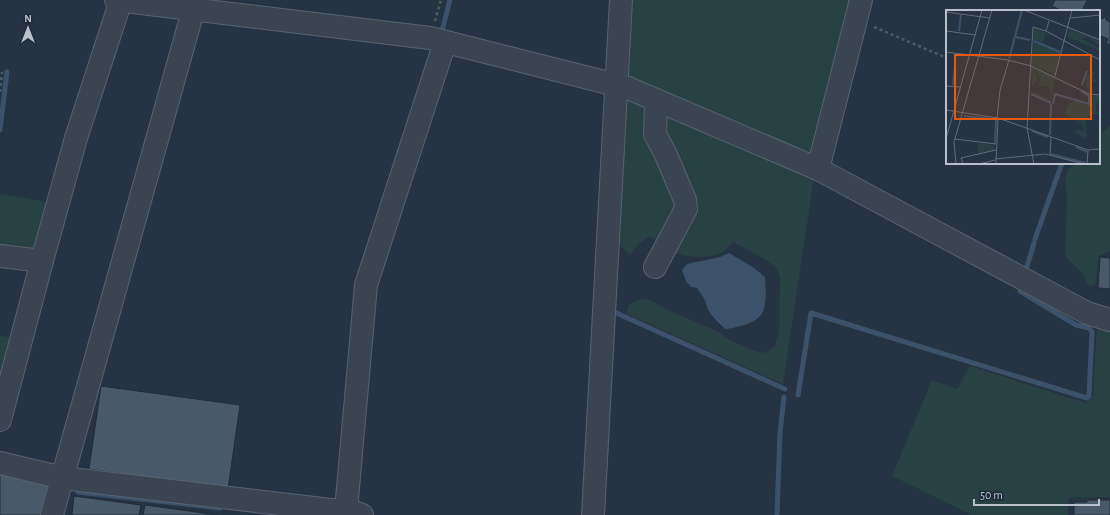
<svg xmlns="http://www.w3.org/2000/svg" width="1110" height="515" font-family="'Alegreya Sans',sans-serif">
	<rect width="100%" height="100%" fill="#263342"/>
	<g fill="#284143">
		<path d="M629,0h226l-42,159 -185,-80 -3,-5z"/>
		<path d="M623,95l27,10 29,99 -14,37 -17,-4 -11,9 -7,9 -14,-13z"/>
		<path d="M664,111l150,66 -31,207 -156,-70 1,-8 9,-6 11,-1 20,11 49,21 13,9 22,10 12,3 11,-7 4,-16 1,-53 -4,-9 -11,-9 -32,-17c-3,3 -6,7 -9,9 -12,8 -41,7 -54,0l14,-67 -19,-61z"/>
		<path d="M1110,126v125l-6,3 -5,1 -4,29 -2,2 -5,-1 -4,-10 -17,-17 -2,-5 2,-54 -2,-16 2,-13c13,-9 17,-7 32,-7v-28z"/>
		<path d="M0,194l53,9 -14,50 -39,-1z"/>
		<path d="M1097,324l13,3v170l-41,1 -1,17h-96l-80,-39 40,-96 25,9 13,-23 116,37 7,-7z"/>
		<path d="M0,335l17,5 -17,50z"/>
	</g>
	<path fill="#3c526b" d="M729,253l25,15 11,9c3,38 -1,46 -40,52l-11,-11 -6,-8 -3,-10 -8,-12 -6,-1 -5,-6 -4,-11 5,-6 33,-7z"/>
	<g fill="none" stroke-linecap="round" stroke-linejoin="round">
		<g stroke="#3c526b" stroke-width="5">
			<path d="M442,31l8,-31"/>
			<path d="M0,130l7,-58"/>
			<path d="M1035,239l27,-76"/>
			<path d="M1026,270l8,-27"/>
			<path d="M612,311l173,78"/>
			<path d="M798,395l13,-82 276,85 2,-2 3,-64 -3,-4 -13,-3 -56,-34"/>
			<path d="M78,492l142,16"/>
			<path d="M777,515l3,-83 4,-35"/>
		</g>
	</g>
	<g fill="#4a5968" stroke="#212c39">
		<path d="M1055,0h32l-5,11h-19l-11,-5z"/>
		<path d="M1099,17l4,2 1,-2 2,2v1l4,2v23l-4,-2 2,-4 -9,-4z"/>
		<path d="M1100,257l10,1v31l-12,-1z"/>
		<path d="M101,386l139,19 -12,84 -139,-20z"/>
		<path d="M1,469l51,14 -9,32h-43v-40z"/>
		<path d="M74,496l67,9 -2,10h-67z"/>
		<path d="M1087,500h23v15h-36v-13h13z"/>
		<path d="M145,505l73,10h-75z"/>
	</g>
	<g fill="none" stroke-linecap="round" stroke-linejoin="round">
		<defs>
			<g id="minor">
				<path d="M116,0l314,38 198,50 190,81 269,144 23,7"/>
				<path d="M818,169l43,-169"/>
				<path d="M0,256l42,5"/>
				<path d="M655,267l31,-58 -1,-9 -19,-45 -11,-21 1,-34"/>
				<path d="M0,420l42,-159 34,-123 45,-138"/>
				<path d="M0,463l63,15 268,32h18l13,5"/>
				<path d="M346,510l20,-225 79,-243"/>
				<path d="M52,515l144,-515"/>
				<path d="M593,515l28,-515"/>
			</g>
		</defs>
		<use href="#minor" stroke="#59636f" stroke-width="24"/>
		<g stroke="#475e60" stroke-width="2.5" stroke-dasharray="3 3" stroke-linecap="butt">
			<path d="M435,21l6,-21"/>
			<path d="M874,27l73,31"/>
			<path d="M0,92l2,-20"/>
		</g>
		<use href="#minor" stroke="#3b4552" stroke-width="22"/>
	</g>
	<g transform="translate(946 10)">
		<rect width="154" height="154" fill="#263342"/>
		<path d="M88,18l12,4 -3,10 -10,-2zM123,19l31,12v5l-13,-9 -5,2 18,9v3l-32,-14zM87,31l8,1 20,11 -6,22 -23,-11zM85,57l4,1 3,12 -6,7zM90,59l19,8 -4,26 -19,-9 2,-2 15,7 2,-3 -2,-9 -12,-1 3,-6zM150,60l-4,9 6,3h-6l-3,8 -3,-4v-10zM144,85l10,1v5h-3l-1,8 3,4 -12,4 -2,3 2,19 -12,-6 2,-4 8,3 -3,-9 -17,-9 4,-12 4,1 1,-3 14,5zM32,133l16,2v5l-16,4z" fill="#284143"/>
		<path fill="none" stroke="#3c526b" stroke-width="2" d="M13,21l2,-16M70,27l14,3M88,31l26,11M63,49l13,-49M7,75l2,-21M136,75l5,-14M85,84l20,9M107,94l2,-10 34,10v-8l-8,-5M18,106l30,3M86,121l16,6M104,125l1,-31M49,133l1,-24M130,137l11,5M105,144l35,9"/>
		<path fill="none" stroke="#606b79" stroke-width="1" d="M78,0l76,30M0,2l44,6M125,8l29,-3M0,21l30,4M100,21l54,29M0,42l62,8 23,6 58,28 11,1M109,66l17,-66M0,76l14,1M0,100l52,8 90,32 12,-1M51,108l3,-28 9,-30M0,129l36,-129M9,129l41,5M104,145l1,-18M49,149l50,-5 39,10M10,154l-2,-22 38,-132M17,154l-2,-6 35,-8M33,154l16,-4M50,154l2,-46M88,154l-7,-36 6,-101 13,4 3,-10M141,154l1,-14"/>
		<path fill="#e8590c" fill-opacity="0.15" stroke="#e8590c" stroke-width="2" d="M9,45h136v64h-136z"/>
		<rect width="154" height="154" fill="none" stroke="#b8c0cc" stroke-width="2"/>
	</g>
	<g transform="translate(28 28)" stroke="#1f2a37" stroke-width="3" paint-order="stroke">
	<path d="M0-3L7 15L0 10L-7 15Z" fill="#b8c0cc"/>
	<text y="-6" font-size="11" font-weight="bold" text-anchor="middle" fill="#b8c0cc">N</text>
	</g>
	<path d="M974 499v6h125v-6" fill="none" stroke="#b8c0cc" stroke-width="2"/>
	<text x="980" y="499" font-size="12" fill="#b8c0cc" stroke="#1f2a37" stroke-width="3" paint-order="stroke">50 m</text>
</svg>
